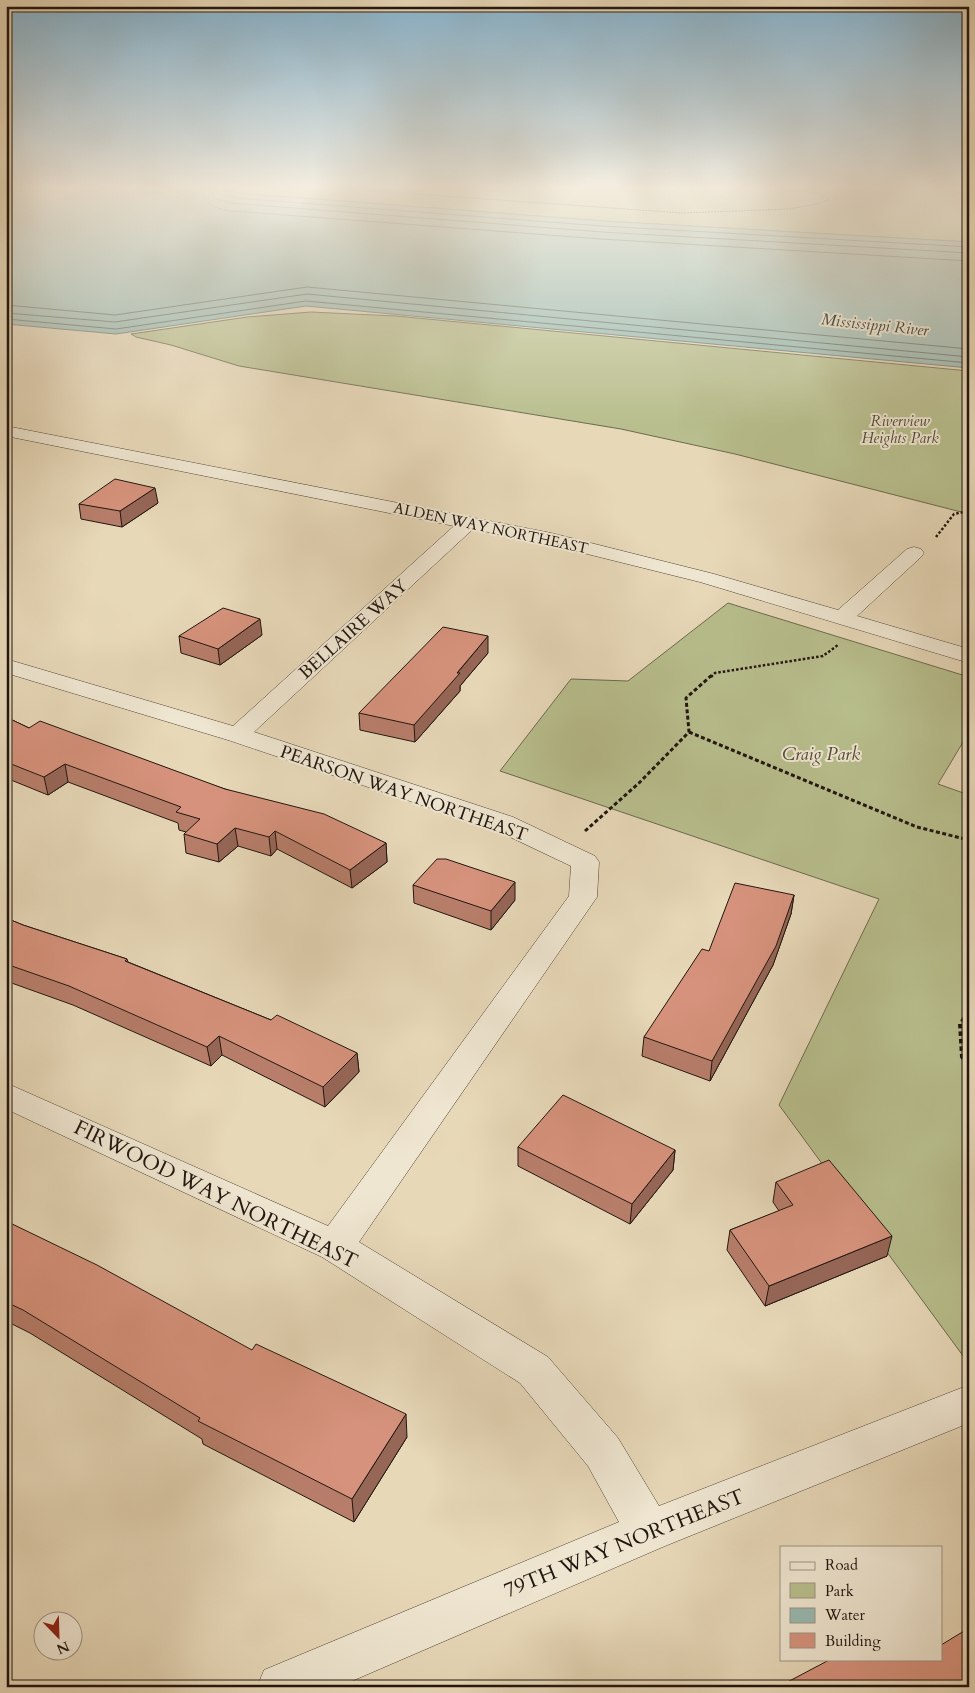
<svg xmlns="http://www.w3.org/2000/svg" width="975" height="1693" font-family="Cardo,serif">
	<rect width="100%" height="100%" fill="#e7d8b8"/>
	<filter id="stains"><feTurbulence type="fractalNoise" baseFrequency=".004" numOctaves="4"/><feColorMatrix values="0 0 0 0 .2 0 0 0 0 .09 0 0 0 0 .02 0 0 0 .5 -.17"/></filter>
	<radialGradient id="worn" r=".72"><stop offset=".6" stop-color="#630" stop-opacity="0"/><stop offset="1" stop-color="#630" stop-opacity=".3"/></radialGradient>
	<g fill="#b8be8d" stroke="#6c6a4e">
		<path d="M200,188h727l42,6v48l-366,-21 -354,-27z"/>
		<path d="M311,312l85,4 573,55v143l-234,-60 -114,-25 -382,-63 -68,-21 -35,-8 -5,-3 116,-17z"/>
		<path d="M728,603l241,74v55l-31,52 31,11v569l-190,-259 100,-206 -379,-128 71,-92 57,2z"/>
	</g>
	<path fill="#97b9b1" stroke="#687871" d="M6,188h194l49,6 354,27 366,21v126l-663,-62 -190,28 -110,-10z"/>
	<g fill="none" stroke-linecap="round" stroke-linejoin="round">
		<g stroke="#5c6860" stroke-width="1">
			<path d="M201,188c3,17 15,21 31,23l369,28 368,22"/>
			<path d="M209,188l5,10 16,5 372,29 367,21"/>
			<path d="M215,188l4,7 29,4 354,27 367,21"/>
			<path d="M6,305l109,10 192,-28 662,62"/>
			<path d="M6,313l109,9 192,-28 662,63"/>
			<path d="M6,319l110,10 190,-28 663,62"/>
		</g>
		<defs>
			<path id="minor" d="M6,426l545,107 163,41 124,36 69,-61 7,-2 7,2 3,4 -3,4 -64,59 112,33v14l-269,-81 -149,-37 -78,-16 -219,203 259,85 82,39 4,6 -2,35 -238,345 189,115 70,81 41,68 310,-121v38l-304,123 -327,141h-81l7,-17 355,-148 -31,-56 -68,-83 -198,-126 -316,-148v-26l322,143 241,-330 2,-30 -78,-37 -265,-89 -222,-67v-14l227,67 221,-200 -448,-90z"/>
		</defs>
		<use href="#minor" stroke="#52463a" stroke-width="1"/>
		<path stroke="#211610" stroke-width="1" stroke-dasharray="2 1" stroke-linecap="butt" d="M331,188l351,25 106,-4 25,-4 16,-5 -8,-6 -45,-6"/>
		<g stroke="#211610" stroke-width="2.5" stroke-dasharray="2.5 2" stroke-linecap="butt">
			<path d="M936,537l18,-23 15,-3"/>
			<path d="M711,677l4,-4 108,-17 15,-11"/>
		</g>
		<g stroke="#211610" stroke-width="3" stroke-dasharray="4 2.5" stroke-linecap="butt">
			<path d="M689,732l228,95 52,13"/>
			<path d="M585,831l54,-48 50,-51 -3,-34 26,-23"/>
		</g>
		<path stroke="#211610" stroke-width="4" stroke-dasharray="4.5 3" stroke-linecap="butt" d="M969,1012l-9,12 2,33 7,6"/>
		<use href="#minor" fill="#efe6d1" fill-rule="evenodd"/>
	</g>
	<g fill="#b87e6b" stroke="#211610">
		<path d="M158,503l-36,24 -41,-8 -2,-15z"/>
		<path d="M262,635l-42,30 -39,-12 -2,-17z"/>
		<path d="M488,653l-28,33v5l-45,51 -55,-12 -1,-17z"/>
		<path d="M6,717l23,11 196,61 161,54 1,19 -35,26 -75,-39 -6,7 -33,-10 -19,16 -33,-9 -2,-19 2,-2 -7,-2 -1,-7 -110,-41 -20,13 -42,-17z"/>
		<path d="M413,885l102,15 -24,30 -77,-27z"/>
		<path d="M794,895l-3,19 -18,51 -63,116 -68,-25 2,-19 65,-86z"/>
		<path d="M6,918l17,7 104,34 1,3 143,58 86,33 2,19 -34,35 -103,-52 -11,11 -138,-61 -67,-24z"/>
		<path d="M518,1147l157,3 -2,20 -43,54 -112,-58z"/>
		<path d="M776,1182l111,74 -122,50 -38,-56 3,-20 49,-19 -6,-9z"/>
		<path d="M6,1221l401,216 -53,85 -151,-78 -1,-5 -172,-106 -24,-12z"/>
	</g>
	<g fill="#966657" stroke="#211610">
		<path d="M155,488l3,15 -36,24 -2,-16z"/>
		<path d="M260,619l2,16 -42,30 -2,-16z"/>
		<path d="M488,636v17l-28,33v5l-45,51 -1,-17z"/>
		<path d="M65,764l3,18 -20,13 -4,-18z"/>
		<path d="M235,828l3,18 -19,16 -2,-18z"/>
		<path d="M275,831l2,18 -6,7 -2,-19z"/>
		<path d="M386,843l1,19 -35,26 -2,-18z"/>
		<path d="M515,882v18l-24,30v-19z"/>
		<path d="M794,895l-3,19 -18,51 -63,116 2,-20z"/>
		<path d="M219,1036l3,19 -11,11 -4,-19z"/>
		<path d="M357,1053l2,19 -34,35 -2,-20z"/>
		<path d="M675,1150l-2,20 -43,54 2,-20z"/>
		<path d="M892,1236l-5,20 -122,50 4,-20z"/>
		<path d="M406,1414l1,23 -53,85 -2,-23z"/>
	</g>
	<g fill="#d6927c" stroke="#211610">
		<path d="M115,479l40,9 -35,23 -41,-7z"/>
		<path d="M223,608l37,11 -42,30 -39,-13z"/>
		<path d="M443,627l45,9 -31,37h3l-46,52 -55,-12z"/>
		<path d="M6,717l23,11 11,-7 185,68 99,25 62,29 -36,27 -75,-39 -6,6 -34,-9 -18,16 -33,-10 16,-15 -24,-7 5,-5 -116,-43 -21,13 -38,-15z"/>
		<path d="M437,859h9l69,23 -24,29 -78,-26z"/>
		<path d="M735,883l59,12 -18,51 -64,115 -68,-24 58,-88 7,2z"/>
		<path d="M6,918l17,7 104,34 -2,2 146,59 6,-5 80,38 -34,34 -104,-51 -12,11 -138,-61 -63,-22z"/>
		<path d="M563,1095l112,55 -43,54 -114,-57z"/>
		<path d="M829,1160l63,76 -123,50 -39,-56 63,-25 -17,-23z"/>
		<path d="M6,1221l91,44 155,85 4,-6 150,70 -54,85 -154,-78 2,-3 -177,-108 -17,-8z"/>
		<path d="M969,1628v59h-191l53,-28h110v-14z"/>
	</g>
	<linearGradient id="sky" x2="0" y2="1"><stop stop-color="#87b6d2"/><stop offset="0.44" stop-color="#f4eddf"/><stop offset="1" stop-color="#f4eddf" stop-opacity="0"/></linearGradient>
	<rect width="975" height="425" fill="url(#sky)"/>
	<g text-anchor="middle" stroke-width="4" stroke-linejoin="round" paint-order="stroke">
		<g font-size="15" font-style="italic" fill="#4e4836" stroke="#efe6d1">
			<text x="900" y="426">Riverview<tspan x="900" dy="17">Heights Park</tspan></text>
		</g>
		<g font-size="15" fill="#211610" stroke="#efe6d1">
			<text transform="translate(491 528) rotate(12)" y="5">ALDEN WAY NORTHEAST</text>
		</g>
		<g font-size="16" font-style="italic" fill="#4a4f48" stroke="#efe6d1">
			<text transform="translate(875 324) rotate(6)" y="6">Mississippi River</text>
		</g>
		<g font-size="18" fill="#211610" stroke="#efe6d1">
			<text transform="translate(353 629) rotate(-42)" y="6">BELLAIRE WAY</text>
			<text transform="translate(404 793) rotate(19)" y="6">PEARSON WAY NORTHEAST</text>
		</g>
		<g font-size="18" font-style="italic" fill="#4e4836" stroke="#efe6d1">
			<text x="821" y="760">Craig Park</text>
		</g>
		<g font-size="21" fill="#211610" stroke="#efe6d1">
			<text transform="translate(216 1194) rotate(26)" y="7">FIRWOOD WAY NORTHEAST</text>
			<text transform="translate(624 1543) rotate(-22)" y="7">79TH WAY NORTHEAST</text>
		</g>
	</g>
	<rect width="975" height="1693" fill="none" stroke="#e7d8b8" stroke-width="25"/>
	<rect x="8" y="8" width="960" height="1678" fill="none" stroke="#211610" stroke-width="2.5"/>
	<rect x="12" y="12" width="950" height="1668" fill="none" stroke="#211610"/>
	<rect x="780" y="1546" width="162" height="115" fill="#efe6d1" stroke="#9d9384"/>
	<rect x="790" y="1562" width="25" height="8" fill="#efe6d1" stroke="#9d9384"/>
	<text x="825" y="1570" font-size="15" fill="#211610">Road</text>
	<rect x="790" y="1583" width="25" height="15" fill="#b8be8d" stroke="#9d9384"/>
	<text x="825" y="1596" font-size="15" fill="#211610">Park</text>
	<rect x="790" y="1608" width="25" height="15" fill="#97b9b1" stroke="#9d9384"/>
	<text x="825" y="1620" font-size="15" fill="#211610">Water</text>
	<rect x="790" y="1633" width="25" height="15" fill="#d6927c" stroke="#9d9384"/>
	<text x="825" y="1646" font-size="15" fill="#211610">Building</text>
	<g transform="translate(58 1636) rotate(157)"><circle r="24" fill="#efe6d1" stroke="#9d9384"/>
	<path d="M0-4L9 19L0 12L-9 19Z" fill="#8f2418"/>
	<text y="-8" font-size="14" font-weight="bold" text-anchor="middle" fill="#211610">N</text>
	</g>
	<rect width="100%" height="100%" filter="url(#stains)"/>
	<rect width="100%" height="100%" fill="url(#worn)"/>
</svg>
